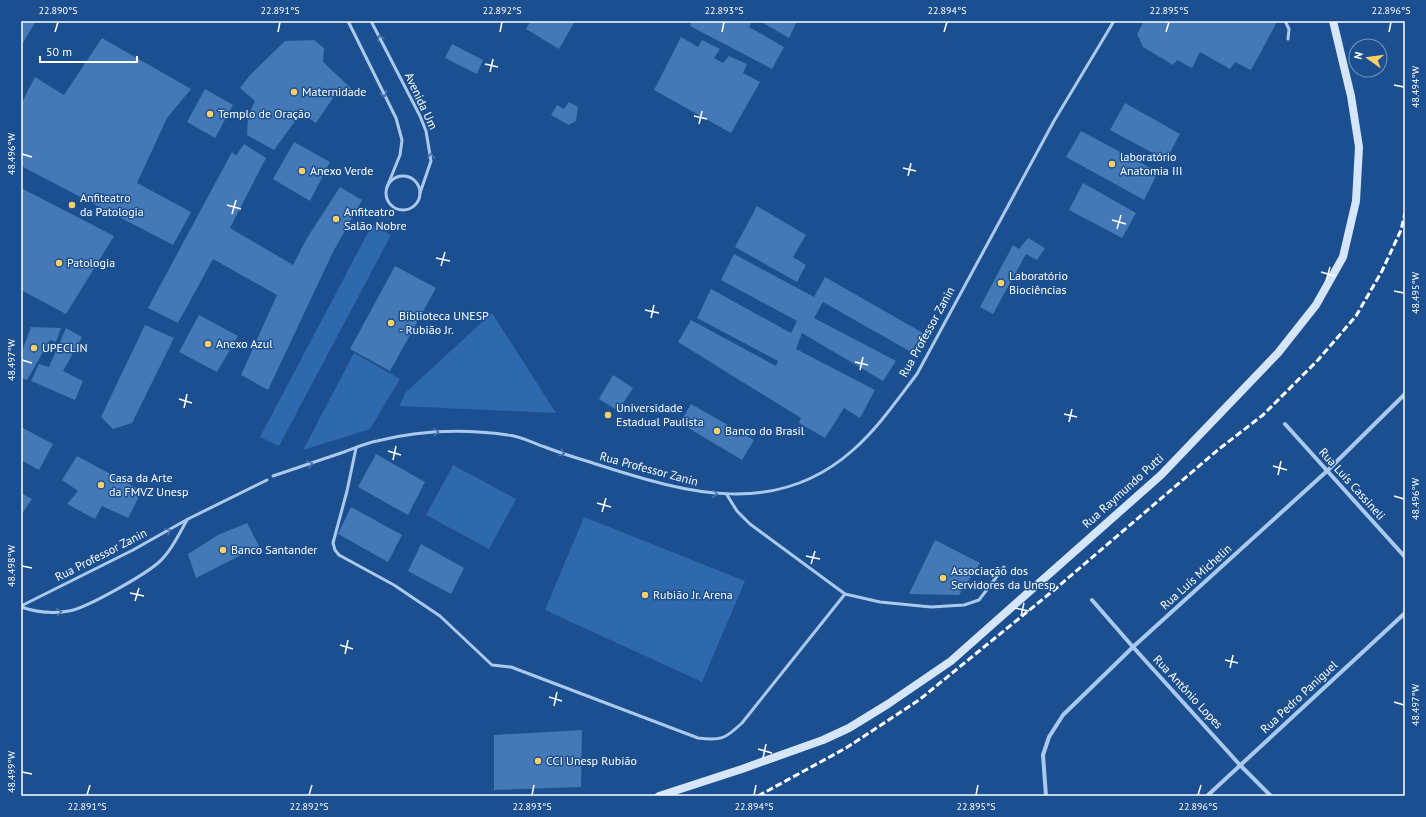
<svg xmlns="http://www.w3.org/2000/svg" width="1426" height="817" font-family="'PT Sans',sans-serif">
	<rect width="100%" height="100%" fill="#1b4f8f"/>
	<g fill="#2e69ad">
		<path d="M372,225l19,10 -112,211 -19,-9z"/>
		<path d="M492,313l64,100 -157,-7 7,-14z"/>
		<path d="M354,353l46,26 -30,50 -67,21z"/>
		<path d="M453,465l63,34 -27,50 -63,-34z"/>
		<path d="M584,517l161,64 -43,101 -157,-72z"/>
	</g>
	<g fill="#4478b7">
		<path d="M21,21h15l-15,25z"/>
		<path d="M531,21h44l-16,28 -33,-20z"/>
		<path d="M692,21h60l-3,6 35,20 -12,22 -82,-43z"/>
		<path d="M760,21h37l-8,17z"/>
		<path d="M1144,21h131l2,1 -26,48 -16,-8 -5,7 -30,-17 -8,16 -15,-8 -4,5 -30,-18 -6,-13z"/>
		<path d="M681,37l17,10 4,-7 18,9 -6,9 9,5 6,-7 18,8 -4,9 17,9 -29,51 -77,-43z"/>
		<path d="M102,38l89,51 -24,29 -30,65 54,29 -18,33 -152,-79v-62l14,-27 29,18z"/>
		<path d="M314,40l10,8 -1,14 29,27 -17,6 -19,28 -15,-10 -27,37 -27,-15 1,-19 7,-15 -15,-13 10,-13 35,-34z"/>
		<path d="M452,44l31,16 -6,14 -32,-16z"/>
		<path d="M205,89l28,16 -18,33 -28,-16z"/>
		<path d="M569,102l9,5 -2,14 -7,4 -18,-10 6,-10 7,4z"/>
		<path d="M1125,103l55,31 -14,26 -56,-30z"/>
		<path d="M1081,131l77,41 -14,28 -78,-43z"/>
		<path d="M294,142l36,20 -20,39 -37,-22z"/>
		<path d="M244,144l22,14 -36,70 63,37 14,-27 33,-51 22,13 -29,52 -65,138 -27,-15 36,-80 -64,-36 -35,64 -30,-15 84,-156 4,4z"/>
		<path d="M1083,183l53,30 -14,25 -53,-28z"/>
		<path d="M21,188l93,48 -48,78 -45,-24z"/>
		<path d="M757,206l49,29 -13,22 13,8 -9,17 -62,-35z"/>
		<path d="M1028,238l17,10 -8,12 -11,-6 -33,60 -13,-7 33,-62 6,4z"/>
		<path d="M734,254l80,43 11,-20 98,56 -12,19 -88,-50 -9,16 82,43 -13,20 -81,-48 -6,16 79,41 -15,28 -16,-10 -19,30 -26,-15 2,-5 -123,-76 13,-22 85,46 2,-5 -81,-43 14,-29 80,44 6,-12 -76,-41z"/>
		<path d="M395,266l41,22 -46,83 -40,-22z"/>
		<path d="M199,315l39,21 -21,36 -38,-20z"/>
		<path d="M145,325l29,13 -42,85 -19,6 -12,-12z"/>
		<path d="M31,327l30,1 -5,14 -6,-2 -23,40 -6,-2v-24z"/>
		<path d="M66,328l16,9 -19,34 20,10 -8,19 -44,-19 8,-17 10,3z"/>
		<path d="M613,375l20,13 -15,23 -19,-12z"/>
		<path d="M691,404l63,36 -12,20 -62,-37z"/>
		<path d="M21,427l32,17 -14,26 -18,-10z"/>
		<path d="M376,454l49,28 -17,33 -50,-28z"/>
		<path d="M77,456l65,35 -14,27 -26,-12 -7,13 -28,-15 11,-13 -16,-11z"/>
		<path d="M21,493l11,6 -11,16z"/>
		<path d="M351,507l51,28 -14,27 -50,-28z"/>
		<path d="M247,523l12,23 -63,32 -8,-24 30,-19z"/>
		<path d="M935,540l45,23 -21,32 -50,-1z"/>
		<path d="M421,544l43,24 -13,26 -43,-23z"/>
		<path d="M582,730l-1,57 -87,3v-55z"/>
	</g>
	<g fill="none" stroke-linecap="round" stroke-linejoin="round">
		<g stroke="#a9c9ee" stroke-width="3">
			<path d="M348,21l48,97 6,22 -2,15 -13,32"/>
			<path d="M371,21l49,95 6,15 5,30 -11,32"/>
			<path d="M1285,21l4,8 -1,10"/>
			<circle cx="403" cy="193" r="17"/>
			<path d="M356,448l-9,43 -14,52 2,7 4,5 55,30 46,31 52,49 19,2 187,71c23,3 27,1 44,-15l103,-129"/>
			<path d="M273,476c24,-8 47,-16 71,-24 11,-4 22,-9 33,-11 43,-11 88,-12 131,-6 12,1 25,8 37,12 17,7 36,12 54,18 87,28 177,54 254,-15 25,-22 44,-50 64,-76l137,-253 60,-100"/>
			<path d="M727,495l10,16 13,13 95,70 35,8 51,5 33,-2 15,-5 25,-33"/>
			<path d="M21,606l112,-56 55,-31 79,-39"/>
			<path d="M21,607c15,5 32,7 48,4 18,-3 75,-36 89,-48 12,-10 21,-29 29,-43"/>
		</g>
		<g stroke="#a9c9ee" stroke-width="4">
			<path d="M1285,424l120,133"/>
			<path d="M1092,600l41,47 107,118 31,31"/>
			<path d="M1046,796l-3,-41 6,-18 14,-22 70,-68 194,-176 78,-77"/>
			<path d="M1207,796l198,-183"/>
		</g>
		<path stroke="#d6e6fa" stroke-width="8" d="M659,796l83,-27 81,-29 26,-12 39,-24 63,-43 210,-186 117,-122 38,-48 27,-48 13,-56 3,-54 -8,-51 -18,-75"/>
		<path stroke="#fff" stroke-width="3" stroke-dasharray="7 3" stroke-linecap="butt" d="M758,796l88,-48 73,-48 135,-110 165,-141 44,-34 55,-55 38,-44 26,-45 19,-41 4,-17"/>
	</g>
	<defs><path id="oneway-chevron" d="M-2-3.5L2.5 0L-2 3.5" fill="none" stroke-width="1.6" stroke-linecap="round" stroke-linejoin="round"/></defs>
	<g stroke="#4674ac">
		<use href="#oneway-chevron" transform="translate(380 38) rotate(-117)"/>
		<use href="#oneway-chevron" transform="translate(384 94) rotate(64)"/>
		<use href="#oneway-chevron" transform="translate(431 156) rotate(-92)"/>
		<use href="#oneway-chevron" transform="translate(436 432) rotate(-3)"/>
		<use href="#oneway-chevron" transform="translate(562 453) rotate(18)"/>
		<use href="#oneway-chevron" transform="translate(310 464) rotate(-18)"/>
		<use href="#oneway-chevron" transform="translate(715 494) rotate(5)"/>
		<use href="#oneway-chevron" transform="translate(168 531) rotate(-30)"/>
		<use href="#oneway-chevron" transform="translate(59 612) rotate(-5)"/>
	</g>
	<path fill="none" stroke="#fff" stroke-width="1.5" d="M55,32l3,-10M278,32l2,-10M500,32l2,-10M722,32l2,-10M944,32l3,-10M1166,32l3,-10M1389,32l2,-10M485,64l13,3M490,72l3,-13M1394,85l10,2M694,116l13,3M699,124l3,-13M22,154l10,3M903,168l13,3M908,176l3,-13M227,205l14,4M232,214l4,-14M1112,220l14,4M1117,229l4,-14M436,258l14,3M441,266l4,-14M1321,272l14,4M1326,281l4,-14M1394,291l10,2M645,310l14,3M651,318l3,-13M22,360l10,3M855,362l13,3M860,370l3,-13M179,399l13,4M184,408l3,-14M1064,414l13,3M1069,422l3,-13M388,451l13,4M393,460l3,-14M1273,466l14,4M1278,475l3,-14M1394,496l10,3M597,503l14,4M602,512l4,-14M806,556l14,3M811,564l4,-13M22,566l10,2M130,593l14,3M135,601l4,-13M1015,608l14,3M1021,616l3,-13M340,645l13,4M345,654l3,-14M1225,660l13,3M1230,668l3,-13M549,697l13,4M1394,702l10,3M554,706l3,-14M758,749l14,4M763,758l3,-14M22,772l10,2M87,795l3,-10M309,795l3,-10M532,795l2,-10M754,795l2,-10M976,795l2,-10M1198,795l3,-10"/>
	<g fill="#ffd166" stroke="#1b4f8f" stroke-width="1.5">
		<circle cx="294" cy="92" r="4"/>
		<circle cx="210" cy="114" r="4"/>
		<circle cx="1112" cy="164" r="4"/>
		<circle cx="302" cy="171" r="4"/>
		<circle cx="72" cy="205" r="4"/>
		<circle cx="336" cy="219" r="4"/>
		<circle cx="59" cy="263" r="4"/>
		<circle cx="1001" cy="283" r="4"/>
		<circle cx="391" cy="323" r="4"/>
		<circle cx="208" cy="344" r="4"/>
		<circle cx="34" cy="348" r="4"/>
		<circle cx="608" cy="415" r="4"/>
		<circle cx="717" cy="431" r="4"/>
		<circle cx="101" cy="485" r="4"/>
		<circle cx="223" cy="550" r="4"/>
		<circle cx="943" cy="578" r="4"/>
		<circle cx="645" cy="595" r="4"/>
		<circle cx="538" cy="761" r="4"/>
	</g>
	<g text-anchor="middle" stroke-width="3" stroke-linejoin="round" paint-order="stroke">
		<g font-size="12" fill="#fff" stroke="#1b4f8f" text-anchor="start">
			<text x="302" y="96">Maternidade</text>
			<text x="218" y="118">Templo de Oração</text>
			<text x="1120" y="161">laboratório<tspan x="1120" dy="14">Anatomia III</tspan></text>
			<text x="310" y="175">Anexo Verde</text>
			<text x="80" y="202">Anfiteatro<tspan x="80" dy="14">da Patologia</tspan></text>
			<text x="344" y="216">Anfiteatro<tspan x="344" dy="14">Salão Nobre</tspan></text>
			<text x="67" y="267">Patologia</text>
			<text x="1009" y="280">Laboratório<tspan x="1009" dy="14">Biociências</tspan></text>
			<text x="399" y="320">Biblioteca UNESP<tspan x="399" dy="14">- Rubião Jr.</tspan></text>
			<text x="216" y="348">Anexo Azul</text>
			<text x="42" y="352">UPECLIN</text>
			<text x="616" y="412">Universidade<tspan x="616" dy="14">Estadual Paulista</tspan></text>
			<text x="725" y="435">Banco do Brasil</text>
			<text x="109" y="482">Casa da Arte<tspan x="109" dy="14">da FMVZ Unesp</tspan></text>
			<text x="231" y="554">Banco Santander</text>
			<text x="951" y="575">Associação dos<tspan x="951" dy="14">Servidores da Unesp</tspan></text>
			<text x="653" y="599">Rubião Jr. Arena</text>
			<text x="546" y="765">CCI Unesp Rubião</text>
		</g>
		<g font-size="12" fill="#fff" stroke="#1b4f8f">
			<text transform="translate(421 101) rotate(65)" y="4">Avenida Um</text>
			<text transform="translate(927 332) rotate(-61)" y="4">Rua Professor Zanin</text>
			<text transform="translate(649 469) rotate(15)" y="4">Rua Professor Zanin</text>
			<text transform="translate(1352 484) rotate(48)" y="4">Rua Luís Cassineli</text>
			<text transform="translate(1123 491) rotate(-42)" y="4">Rua Raymundo Putti</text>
			<text transform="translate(101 555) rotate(-27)" y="4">Rua Professor Zanin</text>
			<text transform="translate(1196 577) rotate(-42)" y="4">Rua Luís Michelin</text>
			<text transform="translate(1188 692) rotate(47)" y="4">Rua Antônio Lopes</text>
			<text transform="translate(1299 697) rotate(-43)" y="4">Rua Pedro Paniguel</text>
		</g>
	</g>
	<rect width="1426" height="817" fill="none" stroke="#1b4f8f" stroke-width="44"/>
	<g transform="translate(1368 58) rotate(284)"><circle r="19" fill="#1b4f8f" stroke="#7695bc"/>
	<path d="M0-3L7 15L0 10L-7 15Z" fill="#ffd166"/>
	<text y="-6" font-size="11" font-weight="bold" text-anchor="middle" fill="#ffffff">N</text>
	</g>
	<path d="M40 56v6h97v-6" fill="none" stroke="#ffffff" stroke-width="2"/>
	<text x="46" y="56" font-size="12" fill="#ffffff" stroke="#1b4f8f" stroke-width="3" paint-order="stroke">50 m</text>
	<rect x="22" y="22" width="1382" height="773" fill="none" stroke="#fff" stroke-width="1.5"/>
	<g font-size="10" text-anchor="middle" fill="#fff">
		<text x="58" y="14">22.890°S</text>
		<text x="280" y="14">22.891°S</text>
		<text x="502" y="14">22.892°S</text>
		<text x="724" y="14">22.893°S</text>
		<text x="947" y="14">22.894°S</text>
		<text x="1169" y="14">22.895°S</text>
		<text x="1391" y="14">22.896°S</text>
		<text transform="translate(1415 87) rotate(-90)" y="4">48.494°W</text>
		<text transform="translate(11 154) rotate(-90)" y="4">48.496°W</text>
		<text transform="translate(1415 293) rotate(-90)" y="4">48.495°W</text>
		<text transform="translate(11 360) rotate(-90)" y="4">48.497°W</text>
		<text transform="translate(1415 499) rotate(-90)" y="4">48.496°W</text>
		<text transform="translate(11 566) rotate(-90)" y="4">48.498°W</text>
		<text transform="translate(1415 705) rotate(-90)" y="4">48.497°W</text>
		<text transform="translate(11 772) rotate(-90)" y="4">48.499°W</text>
		<text x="87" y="810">22.891°S</text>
		<text x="309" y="810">22.892°S</text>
		<text x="532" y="810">22.893°S</text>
		<text x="754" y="810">22.894°S</text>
		<text x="976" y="810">22.895°S</text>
		<text x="1198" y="810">22.896°S</text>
	</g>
</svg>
